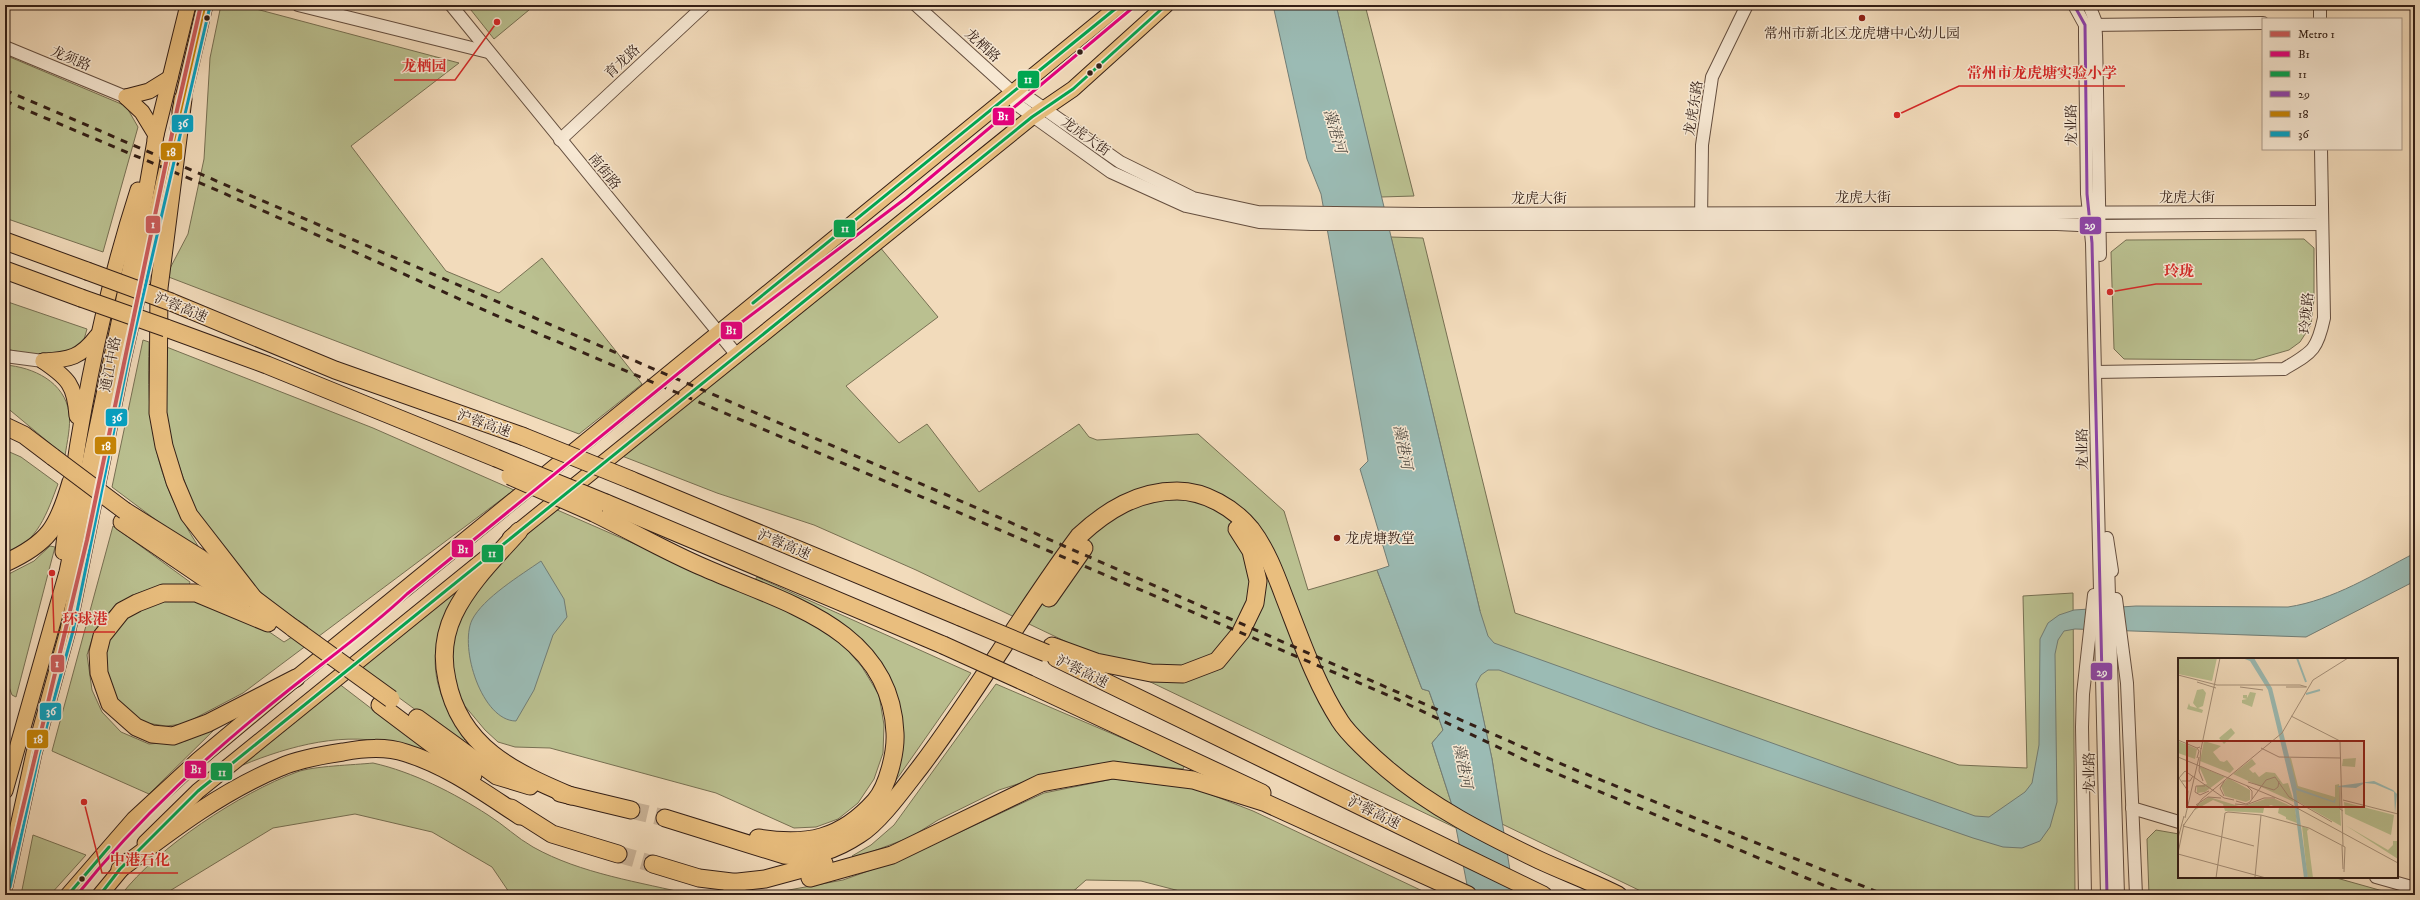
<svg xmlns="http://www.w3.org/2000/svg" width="2420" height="900" font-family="'IM FELL DW Pica','Noto Serif SC',serif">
	<rect width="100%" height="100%" fill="#f2dbbb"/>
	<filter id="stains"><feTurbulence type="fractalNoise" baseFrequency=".005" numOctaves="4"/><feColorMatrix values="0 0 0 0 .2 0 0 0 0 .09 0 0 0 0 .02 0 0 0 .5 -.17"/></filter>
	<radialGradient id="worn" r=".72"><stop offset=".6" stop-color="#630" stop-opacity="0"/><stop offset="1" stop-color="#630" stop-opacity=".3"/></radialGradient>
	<g fill="#bac090" stroke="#777053">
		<path d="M221,5h20l218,58 -108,83 95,125 53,22 43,-35 100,126 -63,50 -413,-158 22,-42 16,-75 6,-101z"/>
		<path d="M467,5h68l-41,34z"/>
		<path d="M1336,5h29l49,191 -33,1z"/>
		<path d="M5,55l121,51 12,21 -35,125 -98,-34z"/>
		<path d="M1391,237l32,1 92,375 444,152 68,3 -4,-172 50,-3 2,302h-426l-147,-71 -10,-65 -31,-143 19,-5z"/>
		<path d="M2304,239l10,9v51l-3,26 -11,17 -11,8 -35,10 -130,-1 -10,-10 -3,-97 15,-12z"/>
		<path d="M879,246l59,71 -92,69 53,57 28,-19 52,68 100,-68 10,13 8,3 101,-6 86,77 24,79 69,-20 45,119 7,2 14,39 -11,13 19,59 5,26 -540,-258 -102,-45 -97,-32 -95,-37z"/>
		<path d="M5,301l82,28 -6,21 -46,5 -30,-6z"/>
		<path d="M143,340l6,2c-3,80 5,135 49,204l-2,4 -84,-63z"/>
		<path d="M164,346l209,82 141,62 -271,203 -59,31 -18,2 -20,-3 -17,-9 -15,-13 -9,-39 2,-15 6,-18 15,-14 21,-10 21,-5h25l70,29 19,13 24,-15 -47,-32 -67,-86 -21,-61 -8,-41z"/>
		<path d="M5,365c28,2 60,17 64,48 2,13 -2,29 -4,43l-60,-50z"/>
		<path d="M5,450l16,7 37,27c-10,26 -21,62 -53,68z"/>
		<path d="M555,509l215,94 47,23 26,19 19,22 17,28 5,30 -1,28 -9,26 -16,24 -20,16 -22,8 -22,1 -78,-35 -166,-45 -35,-1 -17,-5 -13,-12 -26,-31 -9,-29 5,-48 51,-68z"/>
		<path d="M113,526l77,56 -1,4 -27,-1 -29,10 -23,16 -16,22 -7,22 5,35 10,22 19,20 28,12 36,-3 30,-12 -66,65 -97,-43z"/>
		<path d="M50,546l5,1 -39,150 -4,-2 -7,-19v-100l29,-15z"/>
		<path d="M757,577l214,96 -79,113 8,-32 -17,-84 -128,-90z"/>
		<path d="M460,584l3,2c-24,35 -38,73 -19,115 6,12 15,24 22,37l-5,5 -104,-76z"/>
		<path d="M338,683l90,69 -3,4c-9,-3 -19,-8 -29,-11 -49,-15 -107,1 -153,20l-2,-3z"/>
		<path d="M996,684l189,81 -2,4 -43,-5 -40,1 -51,9 -50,16 -61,30 -27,17 -56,21 -3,-2 19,-11 23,-20z"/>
		<path d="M373,763c40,9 81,30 115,52 16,10 29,23 45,32 48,27 107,35 160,48h-182l-19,-28 -60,-35 -77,-18 -82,14 -110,67h-42c37,-48 119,-102 176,-123 16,-6 57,-7 76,-9z"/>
		<path d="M1113,779l81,9 59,23 178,84h-236l-54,-14 -55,-1 -17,15h-307l81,-15 59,-21 142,-66z"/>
		<path d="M2156,830l23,4v43h154l64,18h-248l-2,-56z"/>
		<path d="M33,835l53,20 -36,40h-29z"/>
	</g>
	<g fill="#9bbbb4" stroke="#727d75">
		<path d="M1273,5h63l144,606 8,25 6,7 481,173 14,1 36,-25 7,-9 7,-38 1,-106 8,-16 11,-8 15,-5 62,-4 152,1c46,-7 86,-33 127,-54v28l-109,56 -231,-8 -11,2 -6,9 -3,14 2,148 -7,25 -10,14 -18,7 -19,-1 -30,-9 -318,-110 -156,-58h-11l-7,5 -5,9 16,75 22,136h-45l-18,-93 -19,-59 11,-13 -14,-39 -7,-2 -45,-119 12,-4 -29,-97 8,-8 -47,-267 -14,-35z"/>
		<path d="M541,561l23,38 3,18 -14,18 -19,55 -18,31c-34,0 -57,-73 -44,-101 11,-22 49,-45 69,-59z"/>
	</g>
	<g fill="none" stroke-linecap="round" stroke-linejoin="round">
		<g stroke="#ccb59a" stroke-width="17" stroke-dasharray="17 8" stroke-linecap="butt">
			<path d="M631,810l34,8"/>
			<path d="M618,854l35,10"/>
		</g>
		<defs>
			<g id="minor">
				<path d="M298,5l190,47"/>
				<path d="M451,5l285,349"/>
				<path d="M916,5l95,86 15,5 94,66 73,36 65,14 163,2 901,-2"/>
				<path d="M2074,5l11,20v12l2,157 5,49 15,652"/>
				<path d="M2089,5l6,15 1,16 4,219"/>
				<path d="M2320,5v14"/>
				<path d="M2088,25l175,-2"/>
				<path d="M5,47l121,50"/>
				<path d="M1011,91l5,13 95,68 75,34 73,16 52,2h746l43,2 222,-2"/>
				<path d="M560,140l145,-135"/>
				<path d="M1701,220l1,-75 10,-68 35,-72"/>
				<path d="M5,356l38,5"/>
				<path d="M2095,372l189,-3c28,-17 33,-18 40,-51l-3,-169"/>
				<path d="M2107,538l5,33"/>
				<path d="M2108,563l10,332"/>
				<path d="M2116,599l11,84 9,212"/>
				<path d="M2132,808l47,14"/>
				<path d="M2376,877l39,11"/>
				<path d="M2085,895l-3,-168 1,-33 11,-99"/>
			</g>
			<g id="major">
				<path d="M126,97l16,15 14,23 -1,4"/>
				<path d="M126,97l23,-6 21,-13"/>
				<path d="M180,111l25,-106"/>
				<path d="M43,361c25,17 32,24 34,55"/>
				<path d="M43,361c27,-1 38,-4 54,-25"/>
				<path d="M510,538l522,-421 41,-28 93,-84"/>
				<path d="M63,552c14,-123 37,-244 75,-362"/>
				<path d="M5,791l62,-219 78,-374 11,-63 32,-130"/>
				<path d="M145,843l53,-52 295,-239"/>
				<path d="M5,886l29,-133 34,-123 55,-270 45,-197"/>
				<path d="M68,895l66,-76 64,-59 98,-82 824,-673"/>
				<path d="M100,895l29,-35"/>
			</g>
			<g id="highway">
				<path d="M183,99l-24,189 -1,125 6,33 11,36 14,33 66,85"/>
				<path d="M5,241l82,30"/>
				<path d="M5,270l76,28"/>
				<path d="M171,302l164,68 187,66"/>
				<path d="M166,328l101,37 229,93"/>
				<path d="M5,426l19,9 29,22"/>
				<path d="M631,480l329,137"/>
				<path d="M606,503l337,142"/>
				<path d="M125,511l75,47 93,70"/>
				<path d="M594,513c37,18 73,39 111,55 79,35 186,60 190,165 1,19 -7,53 -20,68 -34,38 -68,45 -117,37"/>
				<path d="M122,522l119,81"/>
				<path d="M519,531c-23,26 -50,52 -65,83 -10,21 -12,44 -7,66 13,67 67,92 124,116"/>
				<path d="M5,563c44,-20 53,-36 66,-81"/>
				<path d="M1049,598l35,-50"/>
				<path d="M268,623l-72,-30h-33l-26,10 -15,8 -20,25 -4,16 1,21 11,31 26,23 16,7 21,2 35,-13 88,-45"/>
				<path d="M1052,646l44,16 55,11 32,1 34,-13 24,-29 14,-29 3,-22 -7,-30 -14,-22"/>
				<path d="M1056,658l487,237"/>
				<path d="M1029,684l233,109"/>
				<path d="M380,705l93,70"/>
				<path d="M417,718l80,58 33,10"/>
				<path d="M560,793l71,17"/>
				<path d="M511,808l41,26 66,20"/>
				<path d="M665,818l119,37c29,3 52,-5 76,-21 20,-12 46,-49 61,-68 56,-74 102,-155 158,-230 28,-26 59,-45 98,-45 28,0 57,17 74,38 16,21 25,46 34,70 16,41 31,85 55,122 8,13 34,37 47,48 44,38 100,66 152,91 26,12 53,22 79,35"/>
				<path d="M653,864l46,14 41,5"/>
				<path d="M120,869c50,-38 102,-78 161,-102 18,-8 42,-12 62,-15 21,-4 42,-6 63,1 42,13 77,39 114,63"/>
				<path d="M810,878l82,-23 149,-72 72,-13 80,10 73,23 202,92"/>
				<path d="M729,883l36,-4 59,-16"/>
			</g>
		</defs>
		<use href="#minor" stroke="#644e3f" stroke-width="14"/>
		<use href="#major" stroke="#341f16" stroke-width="17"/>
		<use href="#highway" stroke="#341f16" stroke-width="19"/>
		<use href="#minor" stroke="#f7e8d3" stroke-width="12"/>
		<use href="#major" stroke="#e9be7e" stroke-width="15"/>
		<use href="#highway" stroke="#e9be7e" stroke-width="17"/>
		<g stroke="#341f16" stroke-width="3" stroke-dasharray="7 7" stroke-linecap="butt">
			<path d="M5,90l993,427 561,246 326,132"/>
			<path d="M5,101l214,90 285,128 895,381 130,62 318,133"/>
		</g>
		<defs>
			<g id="highway-bridge">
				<path d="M87,271l84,31"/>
				<path d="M81,298l85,30"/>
				<path d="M522,436l109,44"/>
				<path d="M53,457l72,54"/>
				<path d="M496,458l110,45"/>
				<path d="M510,476l84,37"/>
				<path d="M960,617l86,36"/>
				<path d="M293,628l98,71"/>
				<path d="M943,645l86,39"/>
			</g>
		</defs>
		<use href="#highway-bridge" stroke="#341f16" stroke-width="19" stroke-linecap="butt"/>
		<use href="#highway-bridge" stroke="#e9be7e" stroke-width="17"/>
		<defs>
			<path id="bus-1" d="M77,895c62,-78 135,-144 213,-206 39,-31 80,-60 117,-95l327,-266 172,-130 230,-193"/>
			<g id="bus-2">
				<path d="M753,303l367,-298"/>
				<path d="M68,895l41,-48"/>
				<path d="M100,895l20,-26 78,-78 834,-674 41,-28 93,-84"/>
			</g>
			<path id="bus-3" d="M2074,5l11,20 2,169 5,49 15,652"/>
			<path id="bus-4" d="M5,886l29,-133 34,-123 55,-270 82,-355"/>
			<path id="bus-5" d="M10,887l29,-133 34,-123 55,-270 82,-355"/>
		</defs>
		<use href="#bus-1" stroke="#f7e8d3" stroke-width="6"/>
		<use href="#bus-2" stroke="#f7e8d3" stroke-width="6"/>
		<use href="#bus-3" stroke="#f7e8d3" stroke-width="6"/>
		<use href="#bus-4" stroke="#f7e8d3" stroke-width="6"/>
		<use href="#bus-5" stroke="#f7e8d3" stroke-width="6"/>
		<use href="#bus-1" stroke="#e5007d" stroke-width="3"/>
		<use href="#bus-2" stroke="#00a651" stroke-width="3"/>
		<use href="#bus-3" stroke="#8e44ad" stroke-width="3"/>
		<use href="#bus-4" stroke="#c68406" stroke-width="3"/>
		<use href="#bus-5" stroke="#03a2c5" stroke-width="3"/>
		<defs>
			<path id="metro-1" d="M5,882l82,-342 90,-430 24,-105"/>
		</defs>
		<use href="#metro-1" stroke="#f7e8d3" stroke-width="7"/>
		<use href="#metro-1" stroke="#cd5c5c" stroke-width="4"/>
	</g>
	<g fill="#341f16" stroke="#f7e8d3" stroke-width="1.5">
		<circle cx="207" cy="18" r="3.5"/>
		<circle cx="1080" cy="52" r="3.5"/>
		<circle cx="1099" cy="66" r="3.5"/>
		<circle cx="1090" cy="73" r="3.5"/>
		<circle cx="82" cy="879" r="3.5"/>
	</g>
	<g fill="#8f2418" stroke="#f7e8d3" stroke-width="1.5">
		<circle cx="1862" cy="18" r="4"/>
		<circle cx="1337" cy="538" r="4"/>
	</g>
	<g text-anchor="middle" stroke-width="3" stroke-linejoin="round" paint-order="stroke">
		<g font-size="14" fill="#341f16" stroke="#f7e8d3">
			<text x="1862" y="38">常州市新北区龙虎塘中心幼儿园</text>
			<text x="1345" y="543" text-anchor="start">龙虎塘教堂</text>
		</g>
		<g font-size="14" fill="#341f16" stroke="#f7e8d3">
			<text transform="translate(983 45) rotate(42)" y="5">龙栖路</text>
			<text transform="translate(71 58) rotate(23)" y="5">龙须路</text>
			<text transform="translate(622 61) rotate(-43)" y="5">育龙路</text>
			<text transform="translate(1693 108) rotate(-81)" y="5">龙虎东路</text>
			<text transform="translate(2071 125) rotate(-91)" y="5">龙业路</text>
			<text transform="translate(1086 136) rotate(35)" y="5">龙虎大街</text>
			<text transform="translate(605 171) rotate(51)" y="5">南街路</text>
			<text x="1863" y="202">龙虎大街</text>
			<text x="2187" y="202">龙虎大街</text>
			<text x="1539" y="203">龙虎大街</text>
			<text transform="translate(181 307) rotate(22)" y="5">沪蓉高速</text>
			<text transform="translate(2306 313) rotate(-85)" y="5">玲珑路</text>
			<text transform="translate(110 364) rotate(-79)" y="5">通江中路</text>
			<text transform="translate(484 423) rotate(19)" y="5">沪蓉高速</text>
			<text transform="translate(2082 449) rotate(-91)" y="5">龙业路</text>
			<text transform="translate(784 544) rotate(23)" y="5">沪蓉高速</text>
			<text transform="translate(1082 671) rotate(26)" y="5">沪蓉高速</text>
			<text transform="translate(2089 773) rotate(-91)" y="5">龙业路</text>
			<text transform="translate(1374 812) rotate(26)" y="5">沪蓉高速</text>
		</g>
		<g font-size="15" font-style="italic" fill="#534e45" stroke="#f7e8d3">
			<text transform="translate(1335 131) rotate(74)" y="5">藻港河</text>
			<text transform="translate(1403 447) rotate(79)" y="5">藻港河</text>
			<text transform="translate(1463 766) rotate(79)" y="5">藻港河</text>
		</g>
	</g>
	<g transform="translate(2178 658)">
		<rect width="220" height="220" fill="#f2dbbb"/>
		<path d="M0,0h39l-5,23 -34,-7zM19,32l6,-1 3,4 -3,13 -5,2 5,2 -1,3 -15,-4 2,-6 1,3 7,2 -4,-5zM72,34l6,1 -4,14 -10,-4v-3l5,-1 -4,-1v-3h4v3zM53,70l4,5 -11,11 -5,-6zM0,83l19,8 -2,10 -17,-6zM26,83l17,5 -8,6 7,9 4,1 3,-2 7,9 -4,4 -30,-12zM111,100h2l7,28 37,11v-12l4,-1 2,42 -44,-25zM178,100l-1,9 -13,-1 1,-7zM74,101l4,5 -7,5 4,4 2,-1 4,5 7,-5 9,1 8,11 5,-1 6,19 -61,-28zM21,108l26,11 -20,15 -8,1v-7l10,-2zM50,120l22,12v10l-4,2 -21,-6 -4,-10zM31,139l33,10 23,-8h10l20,9 2,15 -11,-4v-2l-8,-4 1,-5 -8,-3 -7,3 -1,5 -38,-2 -2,-7 -10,-4 -18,10 1,-4zM166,144l50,13 -3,20 -46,-21zM167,167l43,25 5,-5v-4h5v18zM124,168l7,3 -2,2 6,47h-5l-1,-4z" fill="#bac090"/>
		<path d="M64,0h12l18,30 25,100 36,13 3,-3 2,-12 36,-5 19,9 4,4 -2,19 -1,-21 -19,-8 -10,-1 -9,5 -18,-1 -3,16 -39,-13 12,88h-4l-11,-84 -25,-104 -18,-29z" fill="#9bbbb4"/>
		<path fill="none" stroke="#9bbbb4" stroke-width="2" d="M119,0l9,24M128,36l14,-4"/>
		<path fill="none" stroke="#a69079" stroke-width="1" d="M0,17l39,10h83l7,2M19,24l19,6M62,29l23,3M108,29h20M113,58l49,25 3,105M0,82l19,8M23,90l-2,23 4,10M83,90l18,9 62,1M23,91l19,-91M0,99l108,45 112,61M19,100l2,-7 -2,-3 3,-1M4,123h8l3,-5M70,124l26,8 4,-3 1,-6M27,128h-9l-1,6 5,3 9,-4M69,128l5,5v8M162,129v22l3,2M46,138l-4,-8 5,-8M165,142l55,14M58,143l10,3 4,-2 16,-22 9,-3 14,20 43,25M9,145l1,-12 -9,-13 6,-7 39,27 10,2M57,146l11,1 18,-7h11M18,147l12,-8 13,1M7,160l14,-61M5,168l71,20M5,168l19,-27 80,-66 31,-53 35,-22M0,180l6,-22M164,188l1,23M0,195l6,-29M0,196l88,24M77,219l6,-62M38,220l9,-65 3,-1 33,3 48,13 36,19 -1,25"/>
		<path fill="#8f2418" fill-opacity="0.15" stroke="#8f2418" stroke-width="2" d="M9,83h177v66h-177z"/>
		<rect width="220" height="220" fill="none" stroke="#341f16" stroke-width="2"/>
	</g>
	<path fill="none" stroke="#d62828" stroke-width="1.5" d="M497 22L455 80H394M1897 115L1959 86H2125M2110 292L2156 284H2202M52 573L54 632H115M84 802L102 873H178"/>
	<g fill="#d62828" stroke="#f7e8d3" stroke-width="1.5">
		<circle cx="497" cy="22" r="4"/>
		<circle cx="1897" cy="115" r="4"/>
		<circle cx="2110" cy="292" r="4"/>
		<circle cx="52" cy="573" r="4"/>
		<circle cx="84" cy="802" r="4"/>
	</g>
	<g font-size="15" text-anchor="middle" font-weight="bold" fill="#d62828" stroke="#f7e8d3" stroke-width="3" stroke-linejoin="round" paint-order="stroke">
		<text x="424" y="71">龙栖园</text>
		<text x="2042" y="78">常州市龙虎塘实验小学</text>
		<text x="2179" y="276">玲珑</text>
		<text x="85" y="624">环球港</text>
		<text x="140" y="865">中港石化</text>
	</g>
	<g stroke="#f7e8d3" stroke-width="1.5">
		<rect x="1017" y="70" width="23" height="19" rx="4" fill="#00a651"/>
		<rect x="992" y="107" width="23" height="19" rx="4" fill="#e5007d"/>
		<rect x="171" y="114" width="23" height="19" rx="4" fill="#03a2c5"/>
		<rect x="160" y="142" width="23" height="19" rx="4" fill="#c68406"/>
		<rect x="145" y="215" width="16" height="19" rx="4" fill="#cd5c5c"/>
		<rect x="2079" y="216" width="23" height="19" rx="4" fill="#8e44ad"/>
		<rect x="833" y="219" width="23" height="19" rx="4" fill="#00a651"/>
		<rect x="720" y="321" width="23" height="19" rx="4" fill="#e5007d"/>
		<rect x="105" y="408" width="23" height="19" rx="4" fill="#03a2c5"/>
		<rect x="94" y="436" width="23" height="19" rx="4" fill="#c68406"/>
		<rect x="451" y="539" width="23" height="19" rx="4" fill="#e5007d"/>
		<rect x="481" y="544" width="23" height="19" rx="4" fill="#00a651"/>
		<rect x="50" y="654" width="15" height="19" rx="4" fill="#cd5c5c"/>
		<rect x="2090" y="662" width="23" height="19" rx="4" fill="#8e44ad"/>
		<rect x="39" y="702" width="23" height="19" rx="4" fill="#03a2c5"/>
		<rect x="26" y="729" width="23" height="20" rx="4" fill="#c68406"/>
		<rect x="184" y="760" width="23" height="19" rx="4" fill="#e5007d"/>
		<rect x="210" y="762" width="23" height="19" rx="4" fill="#00a651"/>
	</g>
	<g font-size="11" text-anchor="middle" font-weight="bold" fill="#fff">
		<text x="1028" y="83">11</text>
		<text x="1003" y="120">B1</text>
		<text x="183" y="127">36</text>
		<text x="171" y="156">18</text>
		<text x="153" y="228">1</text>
		<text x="2090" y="229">29</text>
		<text x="845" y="232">11</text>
		<text x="731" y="334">B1</text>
		<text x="117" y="421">36</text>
		<text x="106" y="450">18</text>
		<text x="463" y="553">B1</text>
		<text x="492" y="557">11</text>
		<text x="57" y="667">1</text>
		<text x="2102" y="676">29</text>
		<text x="51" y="715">36</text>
		<text x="38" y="743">18</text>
		<text x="196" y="773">B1</text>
		<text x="222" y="776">11</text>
	</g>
	<rect width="2420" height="900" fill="none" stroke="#f2dbbb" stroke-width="20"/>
	<rect x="6" y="6" width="2408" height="888" fill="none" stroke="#341f16" stroke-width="2"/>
	<rect x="10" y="10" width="2400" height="880" fill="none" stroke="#341f16"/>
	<rect x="2262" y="18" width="140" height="132" fill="#f7e8d3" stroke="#a99887"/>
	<rect x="2270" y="31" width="20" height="6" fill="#cd5c5c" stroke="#a99887"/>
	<text x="2298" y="38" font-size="12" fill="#341f16">Metro 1</text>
	<rect x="2270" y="51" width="20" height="6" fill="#e5007d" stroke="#a99887"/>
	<text x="2298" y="58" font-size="12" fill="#341f16">B1</text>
	<rect x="2270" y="71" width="20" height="6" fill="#00a651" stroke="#a99887"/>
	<text x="2298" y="78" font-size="12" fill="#341f16">11</text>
	<rect x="2270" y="91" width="20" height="6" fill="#8e44ad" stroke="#a99887"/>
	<text x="2298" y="98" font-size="12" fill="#341f16">29</text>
	<rect x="2270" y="111" width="20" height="6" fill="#c68406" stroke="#a99887"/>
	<text x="2298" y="118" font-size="12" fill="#341f16">18</text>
	<rect x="2270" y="131" width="20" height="6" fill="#03a2c5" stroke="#a99887"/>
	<text x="2298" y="138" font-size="12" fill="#341f16">36</text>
	<rect width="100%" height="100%" filter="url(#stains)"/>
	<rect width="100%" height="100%" fill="url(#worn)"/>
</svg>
